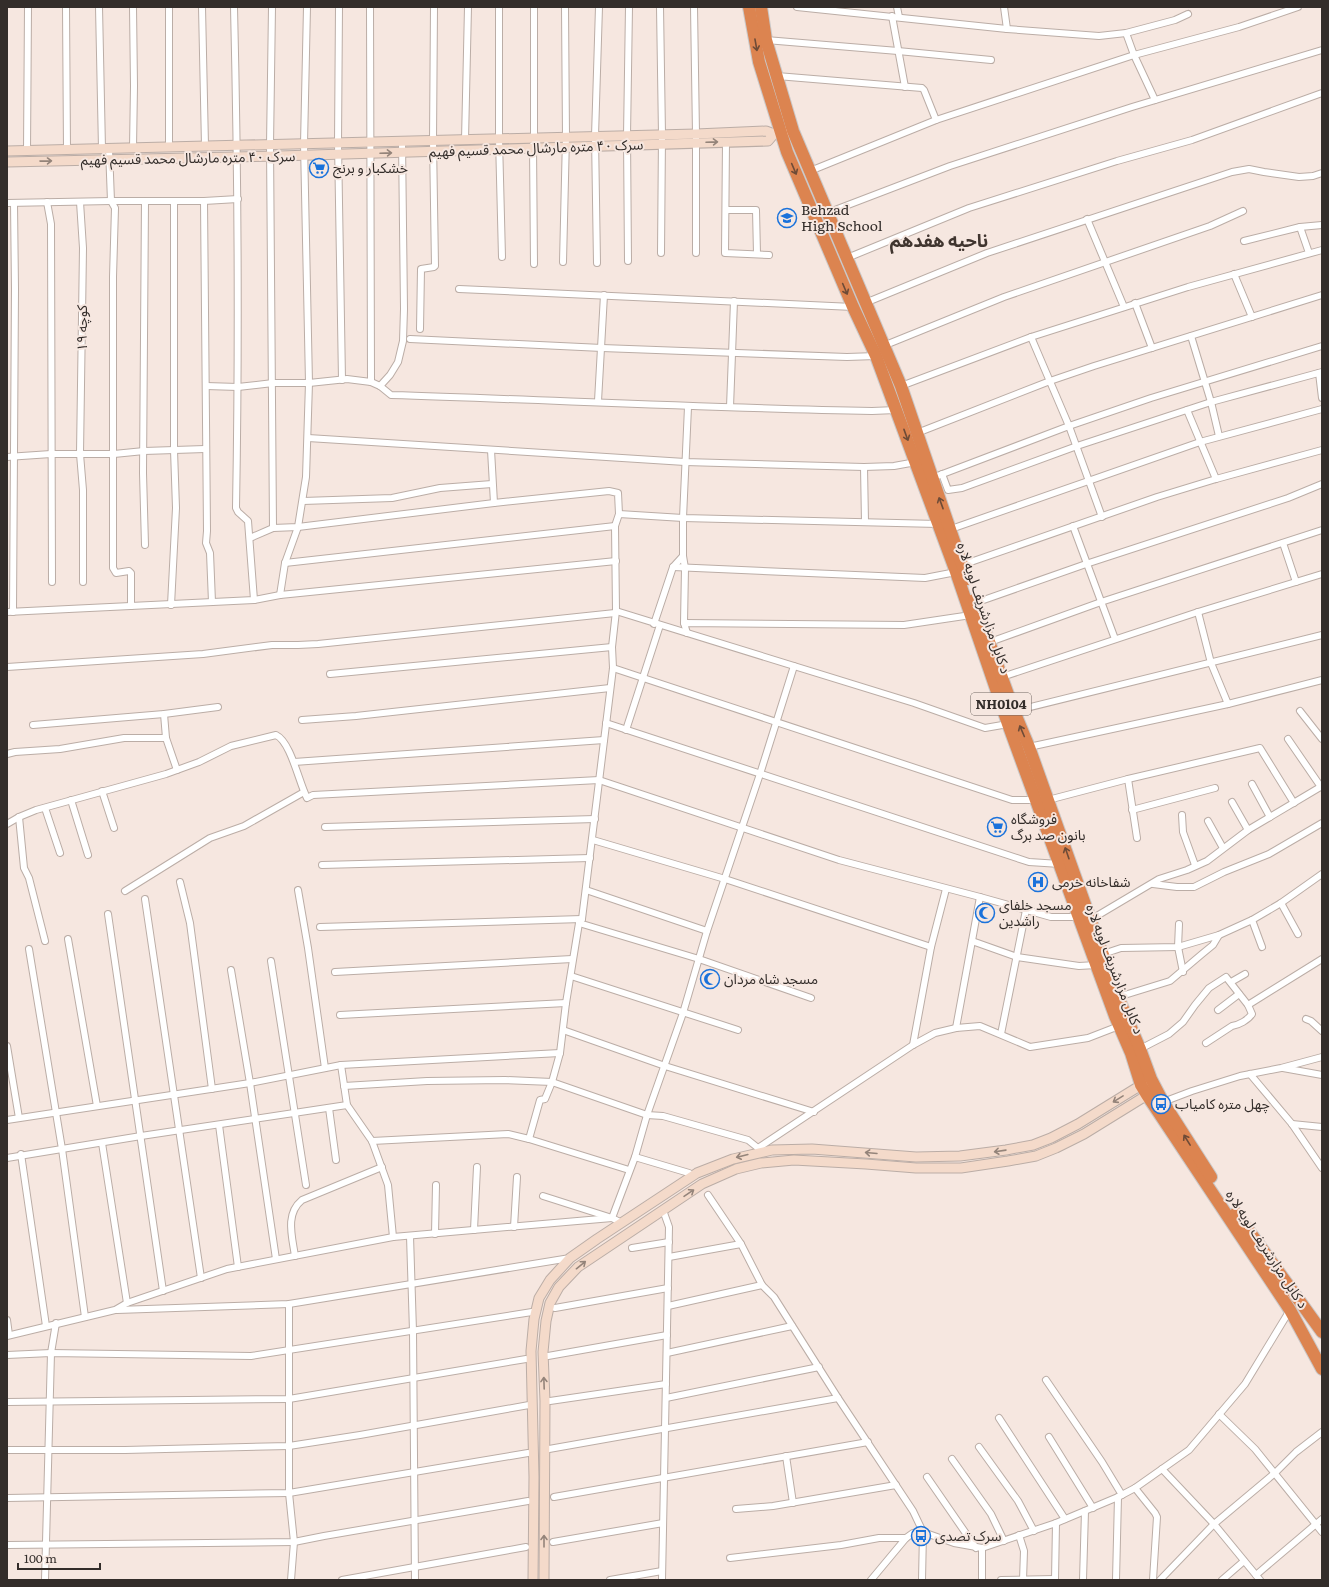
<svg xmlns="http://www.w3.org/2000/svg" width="1329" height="1587" font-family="Literata,'Noto Sans Arabic',serif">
	<rect width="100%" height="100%" fill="#f6e7e0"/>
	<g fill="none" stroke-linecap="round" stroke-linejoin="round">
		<defs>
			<g id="street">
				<path d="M66,7l1,143"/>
				<path d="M99,7l3,142"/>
				<path d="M202,7l3,139"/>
				<path d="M234,7c4,167 5,334 2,501l2,4 10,9 6,79"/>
				<path d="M272,7l-2,138 3,383"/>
				<path d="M339,7l-1,136 4,237"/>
				<path d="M370,7l1,375"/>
				<path d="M499,7v132l3,118"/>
				<path d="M660,7l2,128 -1,118"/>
				<path d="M694,7l2,127v119"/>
				<path d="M797,7l210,22 92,7 27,-3 49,-13 13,-6"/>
				<path d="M897,7l2,10"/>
				<path d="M1004,7l3,22"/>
				<path d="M892,16l13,71"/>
				<path d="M1126,33l8,22 21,45"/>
				<path d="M766,40l132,11 93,9"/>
				<path d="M777,76l145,12 2,2 12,30"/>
				<path d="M534,138v-131"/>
				<path d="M465,140l3,-133"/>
				<path d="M726,142l-1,111 44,2"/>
				<path d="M533,145l1,119"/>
				<path d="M169,147v-140"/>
				<path d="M133,148l1,-62 -1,-79"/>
				<path d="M109,149l2,52 4,7 -2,69v291l3,5 13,-2 2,2v33"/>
				<path d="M27,151l1,-144"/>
				<path d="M810,171l126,-51 198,-65 105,-28 59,-20"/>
				<path d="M204,201l3,330 -1,12 4,10 2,49"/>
				<path d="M47,202l4,22 1,358"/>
				<path d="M80,202l3,46 -3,206 3,36v92"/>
				<path d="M7,203l104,-2h93l34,-2"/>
				<path d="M726,210h30l1,44"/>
				<path d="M827,213l123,-47 182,-59 190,-57"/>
				<path d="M1087,219l37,88"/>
				<path d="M1300,227l9,26"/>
				<path d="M1244,241l56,-14 22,-2"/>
				<path d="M847,258l122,-50 148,-47 75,-21 130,-47"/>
				<path d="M628,261l-1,-125 2,-129"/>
				<path d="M563,262l3,-125 -1,-130"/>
				<path d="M597,263l-2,-127 4,-129"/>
				<path d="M1234,274l18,43"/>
				<path d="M459,289l394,18"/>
				<path d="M865,303l122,-50 245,-81 17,-3 15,3 35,5 14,-1 9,-3"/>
				<path d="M1135,303l17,45"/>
				<path d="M420,329l1,-60 13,-2 1,-1 -2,-125 1,-134"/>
				<path d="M1191,336l20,66 8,34"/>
				<path d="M1031,337l38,89 33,91"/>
				<path d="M410,339l192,9 245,9 29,-1"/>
				<path d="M883,346l121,-49 206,-71 33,-15"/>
				<path d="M1319,373l3,25"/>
				<path d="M206,386l32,1 35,-4h36l38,-4 24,3 9,4 11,9c160,5 321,13 481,16l24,-1"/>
				<path d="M380,386l10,-11 8,-13 5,-21 1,-32 -2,-168"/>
				<path d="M901,386l130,-49 157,-50 134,-37"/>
				<path d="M598,401l6,-106"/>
				<path d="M730,407l4,-106"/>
				<path d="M1187,410l29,69"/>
				<path d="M917,433l133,-52 44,-15 228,-71"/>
				<path d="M308,438l377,24 179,5 30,-1 22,-4"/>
				<path d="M491,450l3,53"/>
				<path d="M7,457l44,-3h63l30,-3 61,-2"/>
				<path d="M864,467l1,55"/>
				<path d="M942,474l6,16 14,-2 115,-42 134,-44 111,-30"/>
				<path d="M932,478l137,-52 82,-28 171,-52"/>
				<path d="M303,501l89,-3 48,-10 52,-4"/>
				<path d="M1073,526l42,113"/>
				<path d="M951,529l249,-87 122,-33"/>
				<path d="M250,538l23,-10 25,-1 196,-24 115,-12 9,2 1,21"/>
				<path d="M1283,543l13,39"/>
				<path d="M145,545l-2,-72 2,-272"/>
				<path d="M683,556l2,12 -1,55"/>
				<path d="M285,563l330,-37"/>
				<path d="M962,565l195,-68 59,-18 106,-29"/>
				<path d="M673,567l252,11 31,-6"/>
				<path d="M280,595l5,-32 13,-36 8,-50 3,-94 -5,-239 3,-137"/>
				<path d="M975,603l111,-39 202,-66 34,-14"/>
				<path d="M171,605l5,-97 -2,-58v-248"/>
				<path d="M616,611l298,92 71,25 23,-4"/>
				<path d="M7,612l247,-12 26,-5 336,-34"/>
				<path d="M13,612l2,-323 -1,-86"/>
				<path d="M1198,612l13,51 17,41"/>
				<path d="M654,624l19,-57 10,-11v-38l5,-111"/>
				<path d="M687,633l-3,-10 220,2 67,-10"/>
				<path d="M990,642l111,-40 221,-72"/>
				<path d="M7,667l196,-13 69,-9h26l20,-1 297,-31"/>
				<path d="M613,668l399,132h24"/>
				<path d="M330,674l282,-27"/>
				<path d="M1002,677l196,-65 124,-38"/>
				<path d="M1014,711l308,-76"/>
				<path d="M1300,711l22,28"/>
				<path d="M164,714l2,24"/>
				<path d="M302,720l54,-4 254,-28"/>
				<path d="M606,723l423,139 31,2"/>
				<path d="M33,725l131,-11 54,-7"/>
				<path d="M626,730l34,-105"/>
				<path d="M1288,739l33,48"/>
				<path d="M1029,747l199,-43 94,-24"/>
				<path d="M7,754l8,-2 45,-3 64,-11h42l11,32"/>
				<path d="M294,762l310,-22"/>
				<path d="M1128,779l9,59"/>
				<path d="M1252,784l18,33"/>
				<path d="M102,791l12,37"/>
				<path d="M71,800l17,55"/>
				<path d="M1048,800l80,-21 132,-31 34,55"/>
				<path d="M1232,802l16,28"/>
				<path d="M45,808l15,45"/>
				<path d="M1132,810l83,-22"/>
				<path d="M1182,815l1,17 12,33"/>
				<path d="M19,817l5,51 5,10 16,63"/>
				<path d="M1208,821l15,27"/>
				<path d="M7,824l12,-7 17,-7 130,-36 33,-12 32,-16 45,-11c15,7 23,48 31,63l6,-3 286,-15 240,80 141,37 71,20h28"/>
				<path d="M325,827l270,-8"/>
				<path d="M593,840l132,39 206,68"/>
				<path d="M322,865l268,-7"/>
				<path d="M180,882l10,41 22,166"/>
				<path d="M1153,884l24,3h17l30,-15 45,-18 53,-31"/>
				<path d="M298,890l10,58 17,120"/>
				<path d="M586,890l121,41"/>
				<path d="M125,891l85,-53 34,-12 60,-34"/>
				<path d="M145,899l56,379"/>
				<path d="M1281,903l17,31"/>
				<path d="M108,914l55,377"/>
				<path d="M1090,920l69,-41 28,-9 20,-9 41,-31 74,-44"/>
				<path d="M1252,920l10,27"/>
				<path d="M579,923l120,36 112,39"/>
				<path d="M1179,924l-1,23 5,25"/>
				<path d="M320,927l262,-8"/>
				<path d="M68,939l29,167"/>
				<path d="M972,941l45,16 62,9 17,-1"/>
				<path d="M29,949l33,200 23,168"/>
				<path d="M1103,954l18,-6 57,-1 41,-12"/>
				<path d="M271,961l35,224"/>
				<path d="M231,970l19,113 26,176"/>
				<path d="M335,972l237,-13"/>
				<path d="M571,976l167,54"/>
				<path d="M1231,982l14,-8"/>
				<path d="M1118,997l52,-16 32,-27 11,-9 6,-10 33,-15 29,-17 41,-29"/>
				<path d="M1248,1005l74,-46"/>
				<path d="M1218,1010l21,-16"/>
				<path d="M340,1015l226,-12"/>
				<path d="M1306,1019l5,2 11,10"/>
				<path d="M956,1028l24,-131"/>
				<path d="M563,1030l102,36 149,46"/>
				<path d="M1001,1034l25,-124"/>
				<path d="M913,1045l18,-98 15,-58"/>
				<path d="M7,1046l12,72"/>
				<path d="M1140,1049l29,-15 14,-12 12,-17 14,-17 17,-11 22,28 4,9c-4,6 -13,11 -20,12l-26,17"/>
				<path d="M341,1065l6,40 25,36 16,44 5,52"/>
				<path d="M1283,1068l39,7"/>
				<path d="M1250,1074l42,50 30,44"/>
				<path d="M344,1086l83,-5 78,-1 47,2 95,33 16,1 85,24 10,8"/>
				<path d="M1163,1102l29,-11 48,-15 41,-8 41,-11"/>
				<path d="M329,1108l7,52"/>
				<path d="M7,1120l243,-37 91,-18 219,-12"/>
				<path d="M1292,1124l30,3"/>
				<path d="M219,1125l19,142"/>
				<path d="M529,1139l11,-39 5,-1 7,-17 8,-29 6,-50 13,-80 3,-4 31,-251 -1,-21 4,-36 -1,-85 4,-12 64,4 255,6"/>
				<path d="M372,1141l136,-7 21,5 100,31"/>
				<path d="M102,1143l25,160"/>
				<path d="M758,1150v-2l155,-103 22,-12 21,-5 24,-2 50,21 58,-9 31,-12"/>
				<path d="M21,1154l25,172"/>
				<path d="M635,1157l54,16"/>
				<path d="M7,1158l134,-22 206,-31"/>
				<path d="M708,1195l33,49 21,41 12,12 64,101 75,113 10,21 -1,48"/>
				<path d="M543,1196l69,22 10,5"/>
				<path d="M612,1218l23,-61 12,-42 36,-102 24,-82 53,-157 34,-108"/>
				<path d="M514,1227l3,-50"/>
				<path d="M474,1230l3,-63"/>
				<path d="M435,1234l1,-49"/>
				<path d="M410,1236l3,95 2,249"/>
				<path d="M632,1248l37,-6"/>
				<path d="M295,1256c-3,-20 -10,-42 7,-56l80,-33"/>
				<path d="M669,1257l72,-13"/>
				<path d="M289,1304v189l5,49 -3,38"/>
				<path d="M668,1306l94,-21"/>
				<path d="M555,1308l113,-20"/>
				<path d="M117,1310l172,-6 281,-46"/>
				<path d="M7,1320l2,15"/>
				<path d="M7,1336l108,-26 12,-7 100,-34 166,-32 219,-19"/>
				<path d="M667,1353l125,-27"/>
				<path d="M7,1355l44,-2 200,3 281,-44"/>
				<path d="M548,1356l119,-21"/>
				<path d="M1046,1380l56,82 20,33"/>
				<path d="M666,1398l153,-31"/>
				<path d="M550,1401l116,-17"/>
				<path d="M7,1402l282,-3 237,-40"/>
				<path d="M1219,1414l36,35 67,83"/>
				<path d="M999,1418l66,101"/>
				<path d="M1049,1437l44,71"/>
				<path d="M979,1447l39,54 16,30"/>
				<path d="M549,1449l289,-51"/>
				<path d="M7,1450h118l164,-4 71,-11 169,-30"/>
				<path d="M786,1456l7,47"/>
				<path d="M952,1459l39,55 13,27"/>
				<path d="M1162,1469l52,55 46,56"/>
				<path d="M927,1477l49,71"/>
				<path d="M1135,1488l20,25 2,4 -4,63"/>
				<path d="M554,1497l314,-55"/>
				<path d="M7,1498l282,-5 239,-40"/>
				<path d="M736,1509l37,-3 123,-21"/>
				<path d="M1019,1535l5,16 -1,29"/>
				<path d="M553,1542l110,-19"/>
				<path d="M7,1545l287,-3 30,-6 204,-35"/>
				<path d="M982,1548v32"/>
				<path d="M730,1558l111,-13 38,-7h27"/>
				<path d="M1256,1575l66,-56"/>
				<path d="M45,1580l6,-227 5,-30"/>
				<path d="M342,1580l184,-33"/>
				<path d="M610,1580l52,-9"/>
				<path d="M662,1580l7,-353 -6,-17"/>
				<path d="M871,1580l35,-42 7,-5 10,-1 31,11 28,5 74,-25 62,-26 17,-9 54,-38 56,-66 45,-74"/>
				<path d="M1001,1580l54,-1"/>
				<path d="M1055,1580l1,-57"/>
				<path d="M1083,1580l2,-69"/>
				<path d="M1116,1580l2,-83"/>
				<path d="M1160,1580l54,-56 61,-51 21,-21 26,-20"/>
				<path d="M1222,1580l22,-19"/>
			</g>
			<g id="secondary">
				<path d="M7,151l689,-17 70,-3 8,3"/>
				<path d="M7,162l272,-6 489,-15 6,-7 12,-2"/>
				<path d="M533,1580l1,-103 -3,-126 3,-32 5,-21 11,-18 20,-22 27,-19 100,-66 36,-14 39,-9 40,-1 104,8 44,-1 46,-6 27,-5 18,-7 27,-14 68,-42"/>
				<path d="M544,1580l1,-179 -2,-49 3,-31 4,-18 9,-16 19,-20 124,-83 34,-15 25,-6 33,-3 72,4 50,4h45l47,-7 28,-5 20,-8 28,-14 68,-42"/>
			</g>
			<g id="highway">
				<path d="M749,7l10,55 28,90 66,155 23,49 80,216 52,152 107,292 16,37 10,32 6,10 143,215 32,59"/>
				<path d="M761,7l5,33 27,91 108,255 66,193"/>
				<path d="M974,600l40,111 15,36 89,250 22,52 11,30 12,23 48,75"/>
				<path d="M1236,1213l86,119"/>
			</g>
		</defs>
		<use href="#street" stroke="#bbada6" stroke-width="8"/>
		<use href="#secondary" stroke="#bbada6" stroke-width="11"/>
		<use href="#highway" stroke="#cac8c8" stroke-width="14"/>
		<use href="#street" stroke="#fff" stroke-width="6"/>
		<use href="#secondary" stroke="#f4daca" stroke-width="9"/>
		<use href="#highway" stroke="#dc8450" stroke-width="12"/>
	</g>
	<defs><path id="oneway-shaft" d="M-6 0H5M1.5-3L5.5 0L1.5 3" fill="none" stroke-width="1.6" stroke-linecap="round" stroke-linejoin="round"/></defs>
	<g stroke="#6e4b37">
		<use href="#oneway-shaft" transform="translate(756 45) rotate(80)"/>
		<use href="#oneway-shaft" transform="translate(794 169) rotate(67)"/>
		<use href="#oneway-shaft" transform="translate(845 289) rotate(67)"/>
		<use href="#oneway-shaft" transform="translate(906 435) rotate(70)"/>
		<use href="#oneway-shaft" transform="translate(941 503) rotate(-110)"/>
		<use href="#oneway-shaft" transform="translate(1022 731) rotate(-113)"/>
		<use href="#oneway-shaft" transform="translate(1067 853) rotate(-109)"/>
		<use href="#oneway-shaft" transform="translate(1187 1140) rotate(-122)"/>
	</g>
	<g stroke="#94847a">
		<use href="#oneway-shaft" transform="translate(712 142) rotate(-2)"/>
		<use href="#oneway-shaft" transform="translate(386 153) rotate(-2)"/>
		<use href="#oneway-shaft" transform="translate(46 161) rotate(-1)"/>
		<use href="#oneway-shaft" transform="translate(1118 1099) rotate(148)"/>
		<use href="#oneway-shaft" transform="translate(1000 1151) rotate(172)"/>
		<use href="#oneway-shaft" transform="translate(871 1153) rotate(-175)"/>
		<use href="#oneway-shaft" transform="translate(742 1156) rotate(166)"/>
		<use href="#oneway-shaft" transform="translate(689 1193) rotate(-34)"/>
		<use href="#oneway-shaft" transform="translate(581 1265) rotate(-39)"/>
		<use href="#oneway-shaft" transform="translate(544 1383) rotate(-92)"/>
		<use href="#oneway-shaft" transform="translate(544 1541) rotate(-90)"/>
	</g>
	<defs>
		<symbol id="supermarket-ring" viewBox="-11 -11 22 22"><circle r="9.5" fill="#f6e7e0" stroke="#1a72db" stroke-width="1.5"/><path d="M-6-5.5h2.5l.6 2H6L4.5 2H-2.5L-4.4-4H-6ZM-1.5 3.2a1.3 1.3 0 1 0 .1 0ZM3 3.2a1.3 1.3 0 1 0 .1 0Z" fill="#1a72db"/></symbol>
		<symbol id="school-ring" viewBox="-11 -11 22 22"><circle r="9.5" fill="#f6e7e0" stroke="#1a72db" stroke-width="1.5"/><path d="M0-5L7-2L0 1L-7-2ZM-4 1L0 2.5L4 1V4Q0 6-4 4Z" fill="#1a72db"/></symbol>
		<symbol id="hospital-ring" viewBox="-11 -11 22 22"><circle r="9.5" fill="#f6e7e0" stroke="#1a72db" stroke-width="1.5"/><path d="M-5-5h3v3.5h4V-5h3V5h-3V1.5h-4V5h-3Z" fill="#1a72db"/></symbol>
		<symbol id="mosque-ring" viewBox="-11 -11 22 22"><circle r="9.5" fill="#f6e7e0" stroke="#1a72db" stroke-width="1.5"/><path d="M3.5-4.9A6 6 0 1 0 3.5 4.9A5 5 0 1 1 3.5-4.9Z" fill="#1a72db"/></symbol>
		<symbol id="bus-ring" viewBox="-11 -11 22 22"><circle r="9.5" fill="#f6e7e0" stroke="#1a72db" stroke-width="1.5"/><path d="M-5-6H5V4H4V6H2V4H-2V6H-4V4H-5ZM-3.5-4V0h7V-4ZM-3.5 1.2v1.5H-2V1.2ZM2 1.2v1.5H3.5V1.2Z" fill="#1a72db"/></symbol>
	</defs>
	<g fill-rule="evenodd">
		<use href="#supermarket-ring" x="308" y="157" width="22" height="22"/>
		<use href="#school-ring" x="776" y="207" width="22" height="22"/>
		<use href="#supermarket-ring" x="986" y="816" width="22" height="22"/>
		<use href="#hospital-ring" x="1027" y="871" width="22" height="22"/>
		<use href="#mosque-ring" x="974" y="902" width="22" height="22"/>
		<use href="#mosque-ring" x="699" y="968" width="22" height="22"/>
		<use href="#bus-ring" x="1150" y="1093" width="22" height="22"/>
		<use href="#bus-ring" x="910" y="1525" width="22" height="22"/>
	</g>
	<g text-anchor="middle" stroke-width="4" stroke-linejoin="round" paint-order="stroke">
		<rect fill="#f6e7e0" stroke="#6e6561" stroke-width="1" x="971" y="693" width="60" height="22" rx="3"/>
		<g font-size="13" font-weight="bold" fill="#332d2a">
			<text x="1001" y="709">NH0104</text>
		</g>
		<g font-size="14" fill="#332d2a" stroke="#f6e7e0">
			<text transform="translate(536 148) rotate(-2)" y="5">سرک ۴۰ متره مارشال محمد قسیم فهیم</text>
			<text transform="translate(188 158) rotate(-1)" y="5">سرک ۴۰ متره مارشال محمد قسیم فهیم</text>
			<text transform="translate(82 328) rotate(-90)" y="5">کوچه ۱۹</text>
			<text transform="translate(984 608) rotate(71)" y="5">د کابل مزارشریف لویه لاره</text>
			<text transform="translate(1115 969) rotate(69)" y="5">د کابل مزارشریف لویه لاره</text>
			<text transform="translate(1267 1249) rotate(57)" y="5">د کابل مزارشریف لویه لاره</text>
		</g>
		<g font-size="14" fill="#332d2a" stroke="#f6e7e0" text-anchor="start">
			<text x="333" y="173">خشکبار و برنج</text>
			<text x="801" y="215">Behzad<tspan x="801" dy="16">High School</tspan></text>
			<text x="1011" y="824">فروشگاه<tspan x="1011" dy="16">بانون صد برگ</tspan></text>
			<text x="1052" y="887">شفاخانه خرمی</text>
			<text x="999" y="910">مسجد خلفای<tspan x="999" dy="16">راشدین</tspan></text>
			<text x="724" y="984">مسجد شاه مردان</text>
			<text x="1175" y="1109">چهل متره کامیاب</text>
			<text x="935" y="1541">سرک تصدی</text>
		</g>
		<g font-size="18" font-weight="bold" fill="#40352f" stroke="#f6e7e0">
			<text x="939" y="247">ناحیه هفدهم</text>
		</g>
	</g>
	<rect width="1329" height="1587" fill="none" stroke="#332d2a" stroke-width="16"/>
	<path d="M18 1563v6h82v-6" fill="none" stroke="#332d2a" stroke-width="2"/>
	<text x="24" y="1563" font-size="12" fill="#332d2a" stroke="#f6e7e0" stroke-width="3" paint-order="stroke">100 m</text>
</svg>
